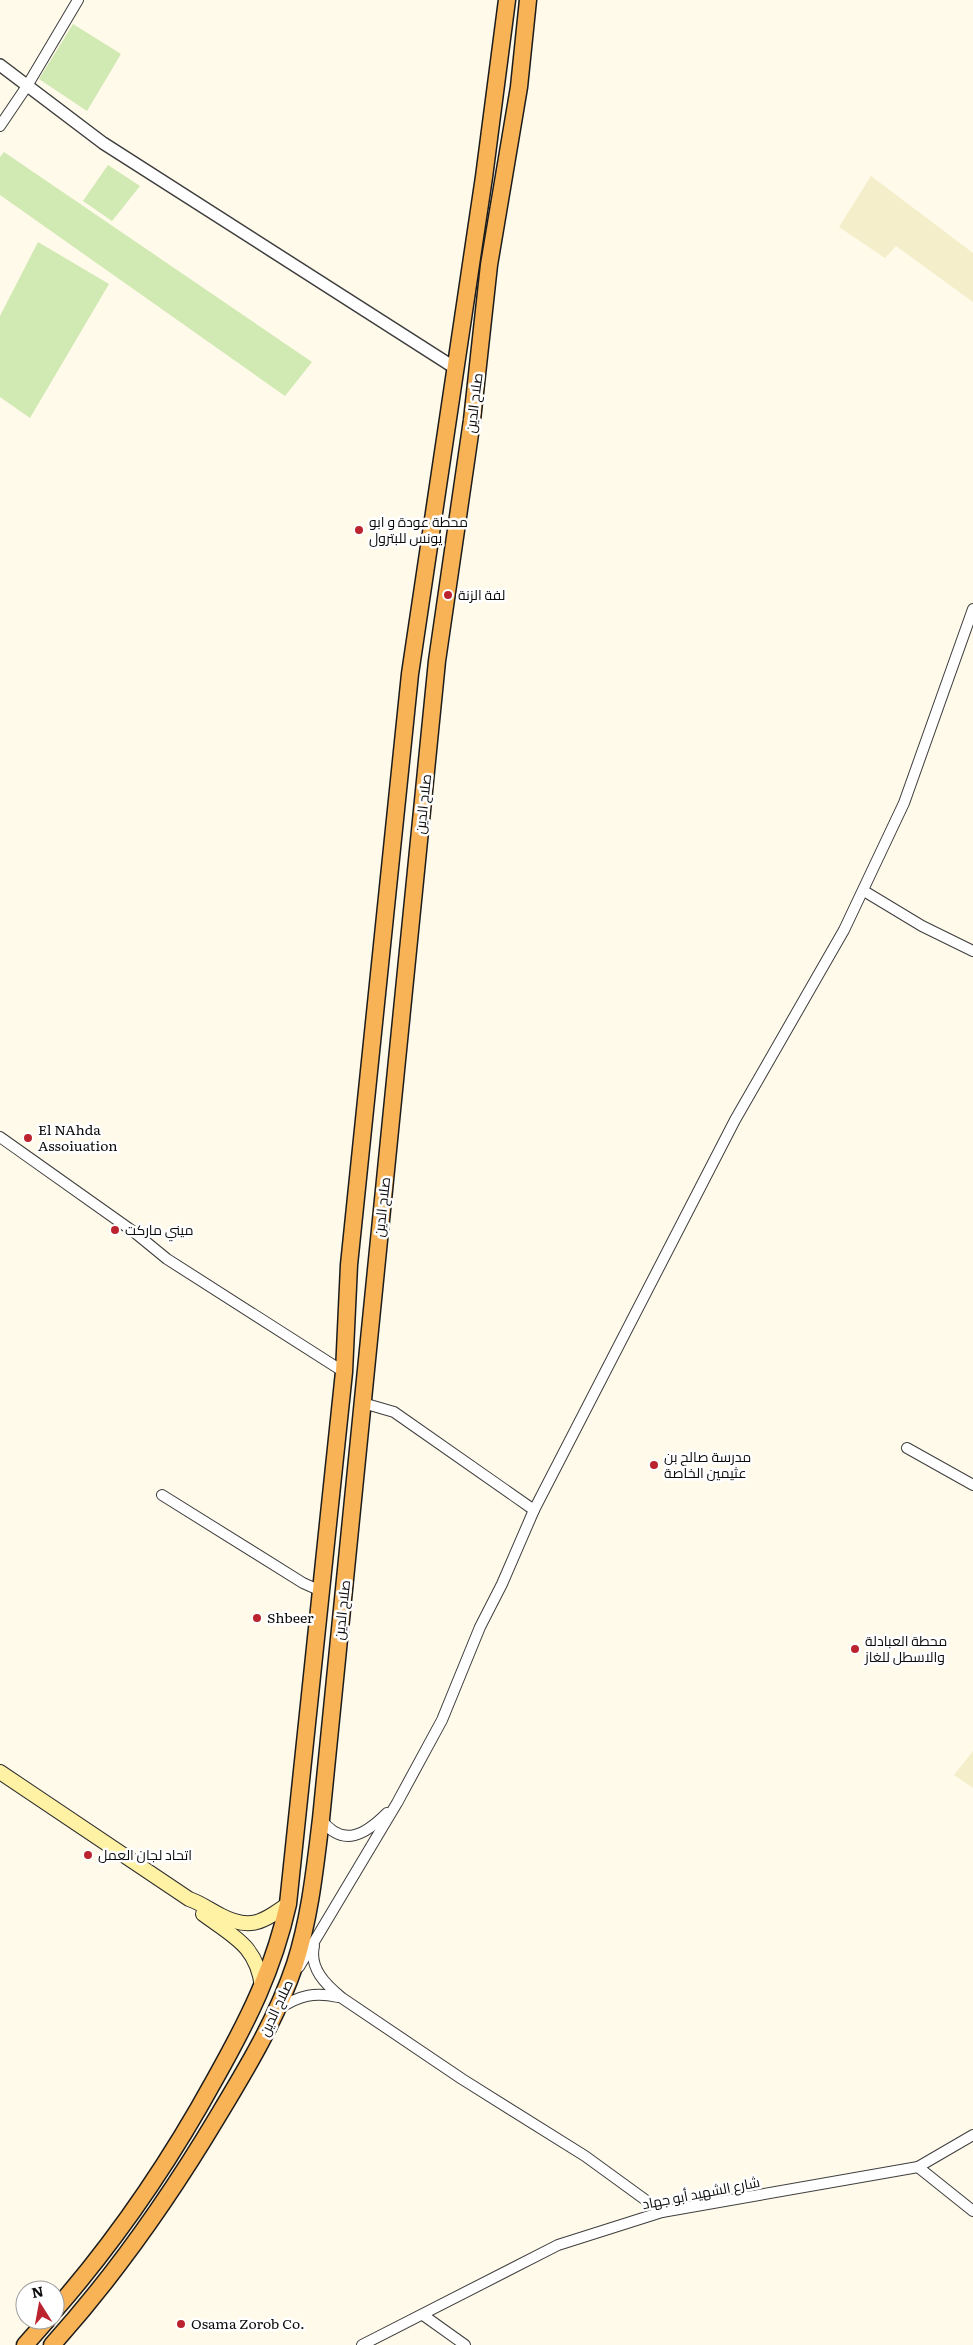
<svg xmlns="http://www.w3.org/2000/svg" width="973" height="2345" font-family="Literata,Cairo,serif">
	<rect width="100%" height="100%" fill="#fffae9"/>
	<g fill="#f4efca">
		<path d="M871,176l102,77v49l-77,-56 -11,12 -46,-31z"/>
		<path d="M973,1751v37l-19,-13z"/>
	</g>
	<g fill="#d1e9b3">
		<path d="M73,24l48,30 -34,57 -48,-32z"/>
		<path d="M4,152l308,210 -27,34 -285,-201v-38z"/>
		<path d="M108,165l32,21 -28,35 -29,-20z"/>
		<path d="M38,242l71,42 -79,134 -30,-21v-81z"/>
	</g>
	<g fill="none" stroke-linecap="round" stroke-linejoin="round">
		<defs>
			<g id="minor">
				<path d="M0,126l27,-40 51,-86"/>
				<path d="M864,891l58,35 51,25"/>
				<path d="M0,1137l134,95 33,27 177,113"/>
				<path d="M363,1403l31,9 140,98"/>
				<path d="M907,1448l66,37"/>
				<path d="M162,1495l141,88 18,8"/>
				<path d="M321,1819c22,30 45,15 66,-6"/>
				<path d="M314,1946c-5,22 11,38 28,52l120,81 123,77 77,56"/>
				<path d="M299,1967l98,-164 45,-83 38,-93 22,-43 32,-74 201,-390 109,-190 60,-127 69,-194"/>
				<path d="M279,2009c20,-14 36,-17 59,-12"/>
				<path d="M918,2167l55,44"/>
				<path d="M423,2315l42,30"/>
				<path d="M362,2345l196,-100 104,-33 256,-45 55,-32"/>
			</g>
			<path id="tertiary" d="M0,65l103,78 352,225"/>
			<g id="secondary">
				<path d="M0,1772l189,127c12,4 21,11 31,16 30,16 43,7 68,-11"/>
				<path d="M203,1914c31,23 54,32 59,73"/>
			</g>
			<g id="trunk">
				<path d="M55,2310c62,-71 115,-149 160,-231 33,-59 58,-108 73,-175l56,-532 5,-107 61,-591 74,-497 23,-177"/>
				<path d="M25,2345l22,-25"/>
				<path d="M52,2345c64,-71 117,-147 166,-229 29,-48 59,-98 77,-152 15,-47 20,-96 26,-145l116,-1158 35,-241 17,-155 30,-178 9,-87"/>
			</g>
		</defs>
		<use href="#minor" stroke="#3e3e3e" stroke-width="12"/>
		<use href="#tertiary" stroke="#3e3e3e" stroke-width="14"/>
		<use href="#secondary" stroke="#2d2d2d" stroke-width="16"/>
		<use href="#trunk" stroke="#1c1c1c" stroke-width="19"/>
		<use href="#minor" stroke="#fff" stroke-width="10"/>
		<use href="#tertiary" stroke="#fff" stroke-width="11"/>
		<use href="#secondary" stroke="#fff2a4" stroke-width="14"/>
		<use href="#trunk" stroke="#f8b357" stroke-width="16"/>
	</g>
	<g fill="#bb232f" stroke="#fff" stroke-width="2">
		<circle cx="359" cy="530" r="5"/>
		<circle cx="448" cy="595" r="5"/>
		<circle cx="28" cy="1138" r="5"/>
		<circle cx="115" cy="1230" r="5"/>
		<circle cx="654" cy="1465" r="5"/>
		<circle cx="257" cy="1618" r="5"/>
		<circle cx="855" cy="1649" r="5"/>
		<circle cx="88" cy="1855" r="5"/>
		<circle cx="181" cy="2324" r="5"/>
	</g>
	<g text-anchor="middle" stroke-width="5" stroke-linejoin="round" paint-order="stroke">
		<g font-size="14" fill="#0b0b0b" stroke="#fff">
			<text transform="translate(474 403) rotate(-83)" y="5">صلاح الدين</text>
			<text transform="translate(423 804) rotate(-84)" y="5">صلاح الدين</text>
			<text transform="translate(382 1207) rotate(-84)" y="5">صلاح الدين</text>
			<text transform="translate(342 1610) rotate(-84)" y="5">صلاح الدين</text>
			<text transform="translate(276 2008) rotate(-65)" y="5">صلاح الدين</text>
			<text transform="translate(701 2193) rotate(-11)" y="5">شارع الشهيد أبو جهاد</text>
		</g>
		<g font-size="14" fill="#0b0b0b" stroke="#fff" text-anchor="start">
			<text x="369" y="527">محطة عودة و ابو<tspan x="369" dy="16">يونس للبترول</tspan></text>
			<text x="458" y="600">لفة الزنة</text>
			<text x="38" y="1135">El NAhda<tspan x="38" dy="16">Assoiuation</tspan></text>
			<text x="125" y="1235">ميني ماركت</text>
			<text x="664" y="1462">مدرسة صالح بن<tspan x="664" dy="16">عثيمين الخاصة</tspan></text>
			<text x="267" y="1623">Shbeer</text>
			<text x="865" y="1646">محطة العبادلة<tspan x="865" dy="16">والاسطل للغاز</tspan></text>
			<text x="98" y="1860">اتحاد لجان العمل</text>
			<text x="191" y="2329">Osama Zorob Co.</text>
		</g>
	</g>
	<g transform="translate(40 2305) rotate(349)"><circle r="24" fill="#ffffff" stroke="#9d9d9d"/>
	<path d="M0-4L9 19L0 12L-9 19Z" fill="#bb232f"/>
	<text y="-8" font-size="14" font-weight="bold" text-anchor="middle" fill="#0b0b0b">N</text>
	</g>
</svg>
